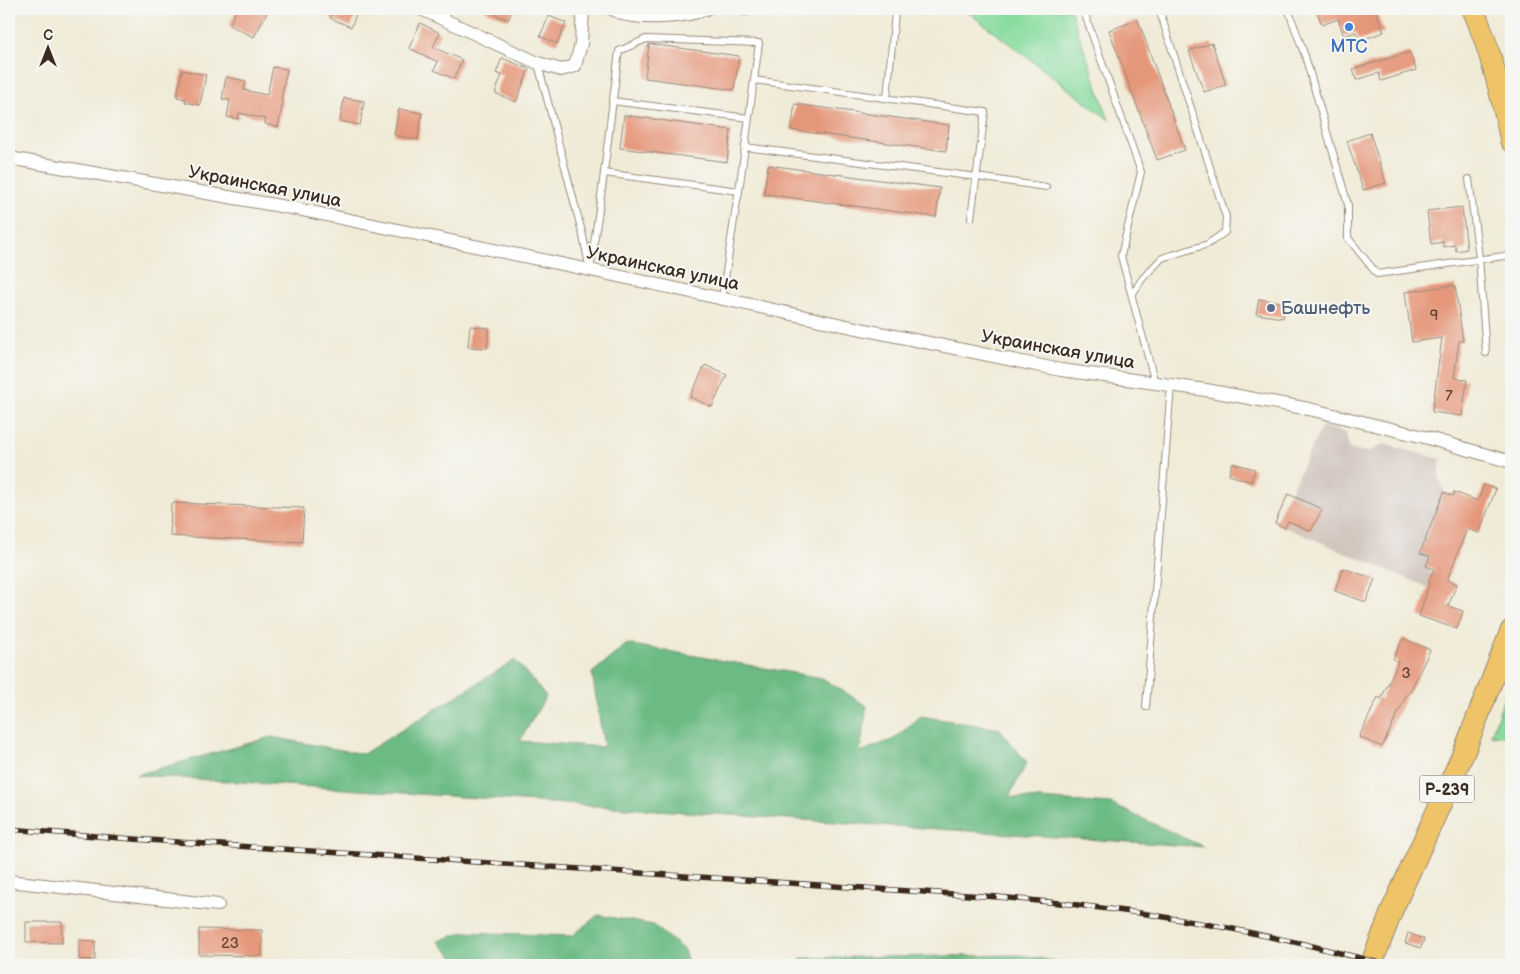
<svg xmlns="http://www.w3.org/2000/svg" width="1520" height="974" font-family="'Balsamiq Sans',sans-serif">
	<rect width="100%" height="100%" fill="#f6f6f2"/>
	<filter id="ink" filterUnits="userSpaceOnUse"><feTurbulence type="fractalNoise" baseFrequency=".02" numOctaves="2"/><feDisplacementMap in="SourceGraphic" scale="10" xChannelSelector="R" yChannelSelector="G"/><feConvolveMatrix kernelMatrix="1 2 1 2 8 2 1 2 1" color-interpolation-filters="sRGB"/></filter>
	<filter id="wash" filterUnits="userSpaceOnUse"><feTurbulence type="fractalNoise" baseFrequency=".0096" numOctaves="4" result="noise"/><feDisplacementMap in="SourceGraphic" scale="20" xChannelSelector="R" yChannelSelector="G"/><feGaussianBlur stdDeviation="1.12" result="paint"/><feColorMatrix in="noise" values="0 0 0 0 0 0 0 0 0 0 0 0 0 0 0 0 0 1.4 0 .05"/><feComposite in="paint" operator="in"/></filter>
	<g filter="url(#wash)">
		<rect width="100%" height="100%" fill="#f0ebd7"/>
		<path fill="#cec1b9" d="M1322,426l24,7 3,16 20,3 14,-8 58,15 -2,16 5,17 -24,60 10,4 -4,10 6,8 25,10 -6,13 -176,-74z"/>
		<g fill="#86db9d" stroke="#60825e">
			<path d="M964,9h106l39,111z"/>
			<path d="M1511,678v55l-6,3 -14,-1z"/>
		</g>
		<g fill="#6cbb84" stroke="#547251">
			<path d="M627,644l195,34 45,28 -7,46 34,-13 27,-23 79,13 27,34 -18,34 102,7 93,43 -1068,-72 135,-38 92,17 152,-94 31,36 -26,45 84,6 -12,-74z"/>
			<path d="M598,915l55,10 31,25 5,15h-228l-23,-24 27,-9 107,4z"/>
			<path d="M1021,955l54,10h-273l-1,-7z"/>
		</g>
		<g id="blocks">
			<g fill="#e5977a">
				<path d="M237,9h32l-15,28 -25,-12z"/>
				<path d="M334,9h24l-7,18 -21,-9z"/>
				<path d="M482,9h31l-5,11z"/>
				<path d="M1316,9h59l9,23 -25,9 -3,-9 -12,4 -6,-17 -16,6z"/>
				<path d="M549,16l17,7 -9,21 -17,-8z"/>
				<path d="M1138,20l47,130 -28,10 -48,-130z"/>
				<path d="M420,23l20,10 -7,14 29,13 -8,19 -20,-9 4,-8 -29,-14z"/>
				<path d="M1212,43l14,42 -22,7 -15,-41z"/>
				<path d="M649,44l90,12 -5,34 -89,-12z"/>
				<path d="M1410,52l6,18 -35,11 -2,-8 -23,7 -3,-11z"/>
				<path d="M502,58l27,11 -13,33 -21,-9 7,-18 -6,-2z"/>
				<path d="M273,67l14,2 -6,31 2,1 -5,26 -13,-3 1,-5 -27,-6 -1,6 -11,-2 3,-17 -8,-1 4,-22 20,4 -2,9 23,5z"/>
				<path d="M182,70l24,5 -6,30 -15,-3 1,-3 -9,-2z"/>
				<path d="M344,98l20,3 -4,24 -20,-4z"/>
				<path d="M795,104l154,21 -3,26 -155,-21z"/>
				<path d="M399,109l23,4 -4,27 -24,-5z"/>
				<path d="M624,115l107,15 -4,32 -107,-14z"/>
				<path d="M1370,133l16,50 -23,7 -16,-49z"/>
				<path d="M768,165l172,23 -4,29 -172,-23z"/>
				<path d="M1462,207l5,42 -11,2 -1,-6 -12,2v-5l-12,2 -4,-33z"/>
				<path d="M1455,285l8,56h-4l-5,37 13,2 -5,36 -30,-4 10,-74 -30,4 -7,-50z"/>
				<path d="M1259,299l27,4 -3,15 -27,-4z"/>
				<path d="M470,326l19,2 -2,20 -19,-1z"/>
				<path d="M705,365l22,10 -15,32 -22,-10z"/>
				<path d="M1232,463l23,6 -4,13 -22,-7z"/>
				<path d="M1484,485l12,4 -17,44 -12,-4 -20,51 10,4 -9,22 15,5 -6,18 -38,-13 11,-34h-2l6,-13 -8,-3 4,-10 -10,-3 24,-61 9,4 1,-4 24,9z"/>
				<path d="M1288,494l34,15 -11,22 -23,-10 -3,7 -10,-5z"/>
				<path d="M171,503l133,5 -2,34 -132,-6z"/>
				<path d="M1343,568l32,11 -9,23 -31,-11z"/>
				<path d="M1403,638l27,12 -21,44h-2l-25,53 -23,-10 19,-40 3,2 17,-37 -5,-3z"/>
				<path d="M26,922h36v21l-36,-1z"/>
				<path d="M199,929l63,1v26l-63,-1z"/>
				<path d="M1408,933l16,6 -3,9 -16,-5z"/>
				<path d="M79,940l16,1v19l-16,-1z"/>
			</g>
		</g>
	</g>
	<g filter="url(#ink)">
		<use href="#blocks" fill-opacity="0" stroke="#968a7a" stroke-width="1"/>
		<g fill="none" stroke-linecap="round" stroke-linejoin="round">
			<defs>
				<g id="service">
					<path d="M1094,9l-10,3 57,160 -20,84 34,127"/>
					<path d="M1288,9l17,47 43,149v33l29,36 134,-19"/>
					<path d="M538,64l45,172 7,34 12,-81 17,-138 27,-12 113,4 -20,148 -3,16 -14,91"/>
					<path d="M754,80l231,32 -14,106"/>
					<path d="M887,98l8,-86"/>
					<path d="M612,101l137,17"/>
					<path d="M745,147l232,30 69,10"/>
					<path d="M604,173l135,18"/>
					<path d="M1469,179l10,79 7,95"/>
					<path d="M1132,295l10,-16 20,-21 46,-14 17,-12 1,-15 -67,-208"/>
					<path d="M1146,707l25,-322"/>
				</g>
				<g id="minor">
					<path d="M421,9l117,54 23,7 14,-4 6,-22 2,-35"/>
					<path d="M612,9c5,2 10,5 15,6 23,4 57,3 79,-6"/>
					<path d="M744,9h3"/>
					<path d="M9,158l288,51 293,61 271,59 200,41 145,20 103,19 119,29 83,24"/>
					<path d="M9,881l209,24"/>
				</g>
				<g id="trunk">
					<path d="M1473,9c18,42 29,87 38,132"/>
					<path d="M1371,965l22,-57 71,-156 47,-121"/>
				</g>
			</defs>
			<use href="#service" stroke="#968a7a" stroke-width="8"/>
			<use href="#minor" stroke="#968a7a" stroke-width="14"/>
			<use href="#trunk" stroke="#968a7a" stroke-width="23"/>
			<use href="#service" stroke="#fff" stroke-width="6"/>
			<use href="#minor" stroke="#fff" stroke-width="12"/>
			<use href="#trunk" stroke="#efc469" stroke-width="21"/>
			<defs>
				<path id="rail" d="M9,829l124,10 865,58 72,7 77,10 81,14 76,16 84,21"/>
			</defs>
			<use href="#rail" stroke="#3b2a1e" stroke-width="5.5"/>
			<use href="#rail" stroke="#f6f6f2" stroke-width="4" stroke-dasharray="11" stroke-linecap="butt"/>
		</g>
	</g>
	<circle fill="#3f7fe0" stroke="#f6f6f2" stroke-width="2" cx="1349" cy="27" r="5"/>
	<circle fill="#5c6f8a" stroke="#f6f6f2" stroke-width="2" cx="1271" cy="308" r="5"/>
	<g text-anchor="middle" stroke-width="4" stroke-linejoin="round" paint-order="stroke">
		<g font-size="15" fill="#664535">
			<text x="1434" y="320">9</text>
			<text x="1449" y="401">7</text>
			<text x="1406" y="678">3</text>
			<text x="230" y="948">23</text>
		</g>
		<rect fill="#f6f6f2" stroke="#73675e" stroke-width="1" x="1419.5" y="775.5" width="55" height="27" rx="4"/>
		<g font-size="16" font-weight="bold" fill="#3b2a1e">
			<text x="1447" y="795">Р-239</text>
		</g>
		<g font-size="18" fill="#366cbe" stroke="#f6f6f2">
			<text x="1349" y="52">МТС</text>
		</g>
		<g font-size="18" fill="#3b2a1e" stroke="#f6f6f2">
			<text transform="translate(265 186) rotate(11)" y="6">Украинская улица</text>
			<text transform="translate(663 268) rotate(12)" y="6">Украинская улица</text>
			<text transform="translate(1058 349) rotate(10)" y="6">Украинская улица</text>
		</g>
		<g font-size="18" fill="#4e5e75" stroke="#f6f6f2" text-anchor="start">
			<text x="1281" y="314">Башнефть</text>
		</g>
	</g>
	<rect width="1520" height="974" fill="none" stroke="#f6f6f2" stroke-width="30"/>
	<g transform="translate(48 48)" stroke="#f6f6f2" stroke-width="4" paint-order="stroke">
	<path d="M0-4L9 19L0 12L-9 19Z" fill="#3b2a1e"/>
	<text y="-8" font-size="14" font-weight="bold" text-anchor="middle" fill="#3b2a1e">С</text>
	</g>
</svg>
